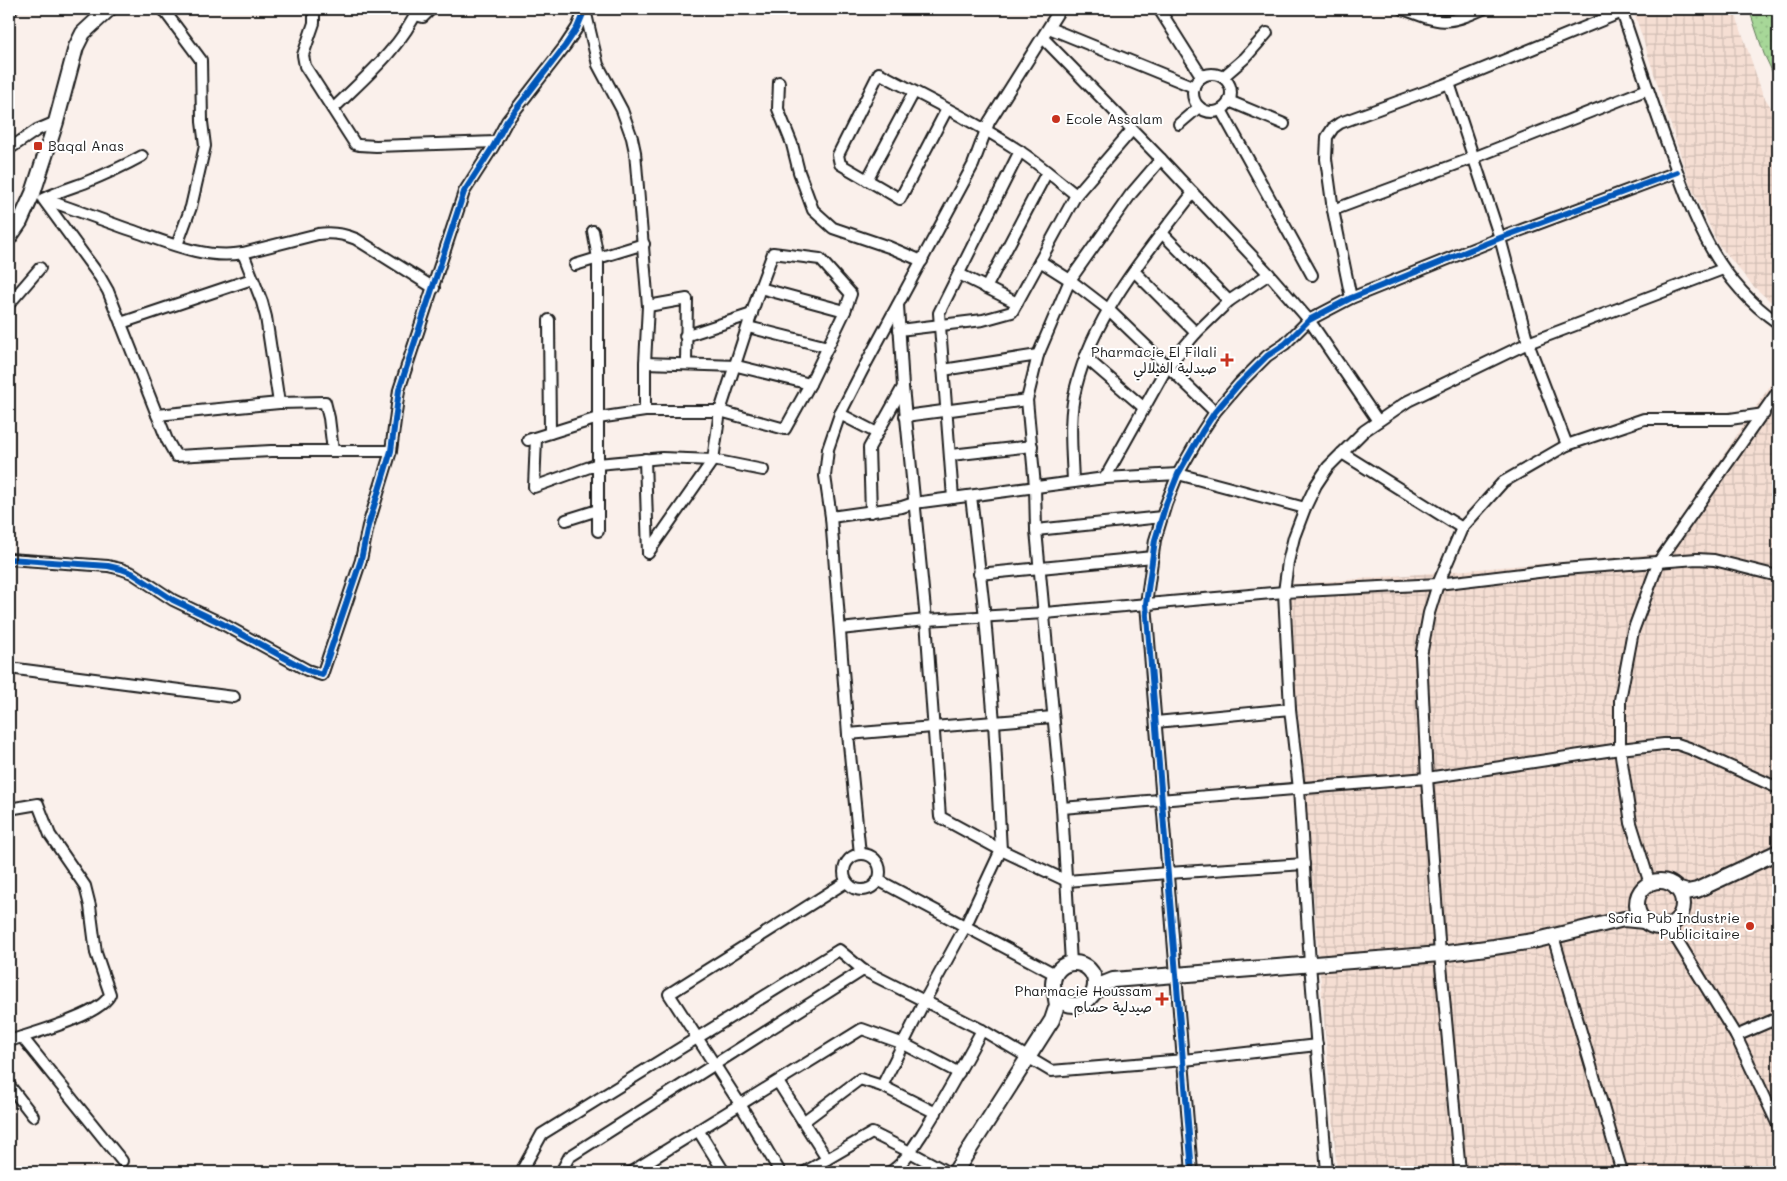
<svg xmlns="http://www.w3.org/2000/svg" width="1787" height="1181" font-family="Mali,'Playpen Sans Arabic',sans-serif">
	<defs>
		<pattern id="industrial-grid" width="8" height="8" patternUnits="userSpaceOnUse" patternTransform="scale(1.25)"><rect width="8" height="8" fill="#f5ded3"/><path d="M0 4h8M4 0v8" fill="none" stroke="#d1beb5"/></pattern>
		<pattern id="green-dots" width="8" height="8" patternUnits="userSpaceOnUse" patternTransform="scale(1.25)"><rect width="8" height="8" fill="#a7d798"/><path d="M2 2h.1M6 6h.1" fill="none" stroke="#8fb882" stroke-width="1.8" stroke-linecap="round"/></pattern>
	</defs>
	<rect width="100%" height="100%" fill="#faf0eb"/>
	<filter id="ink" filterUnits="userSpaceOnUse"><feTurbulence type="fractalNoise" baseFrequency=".02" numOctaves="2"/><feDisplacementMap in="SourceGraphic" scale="10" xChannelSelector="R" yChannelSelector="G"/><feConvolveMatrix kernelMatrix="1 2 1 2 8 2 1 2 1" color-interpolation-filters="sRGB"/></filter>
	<g filter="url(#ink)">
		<g fill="url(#industrial-grid)">
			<path d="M1633,9h101l29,86 15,23v190l-25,-22 -35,-42 -28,-60z"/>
			<path d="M1778,374v798h-441l-50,-587 370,-31z"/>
		</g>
		<path fill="url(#green-dots)" stroke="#627a5a" d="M1749,9h29v75l-14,-30z"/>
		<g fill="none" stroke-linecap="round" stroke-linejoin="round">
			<defs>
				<g id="street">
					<path d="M9,9h3"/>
					<path d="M163,9l38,51 1,62 3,24 -14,61 -14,38"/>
					<path d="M314,9v14l-11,32 2,11 50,78 4,1 17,1 120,-4"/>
					<path d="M1159,9l43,68"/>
					<path d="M1403,9c37,14 43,17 80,0"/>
					<path d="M1621,9c16,47 31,94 48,140 25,69 46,130 109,174"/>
					<path d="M585,10l13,55 24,45 10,28 3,14 13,154 -3,57v48"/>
					<path d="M415,15l8,2 8,-8"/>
					<path d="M1049,28l145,59"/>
					<path d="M1043,38l118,121 108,115 40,46 69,101"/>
					<circle cx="1212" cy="93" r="19"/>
					<path d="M1223,77l22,-19 22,-25"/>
					<path d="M779,82l-1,27 14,35 7,28 14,38 20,18 56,19 33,14"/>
					<path d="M1449,83l51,155 28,105 39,102"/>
					<path d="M1229,101l55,23"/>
					<path d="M333,109c31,-31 67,-60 85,-100"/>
					<path d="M947,109l-47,90 -60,-35 -2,-9 41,-82c47,25 95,48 139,77 20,13 39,30 58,45"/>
					<path d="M1221,110l91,165"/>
					<path d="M1179,124l20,-17"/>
					<path d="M9,149l28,-19 19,-8"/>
					<path d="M142,156c-18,10 -38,19 -58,27 -14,5 -27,9 -41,16l57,78 8,14 59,149 9,16 95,-5h120"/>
					<path d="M867,180l47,-88"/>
					<path d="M44,199c29,10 58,21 87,31 35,12 74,30 112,23l75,-19c13,-2 26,0 38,5l78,49"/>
					<path d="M1333,210l140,-52 175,-69"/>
					<path d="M593,231l5,27v273"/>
					<path d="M1162,233l67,68"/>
					<path d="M243,253l19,49 4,15 13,86"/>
					<path d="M1040,261l30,19 39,30 106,102"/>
					<path d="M575,265l69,-21"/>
					<path d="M1134,271l62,62"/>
					<path d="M959,274l58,29"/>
					<path d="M986,288l61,-116"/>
					<path d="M1351,298l-18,-88 -7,-51 1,-22 6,-9 7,-5 109,-40 173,-71"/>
					<path d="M9,304l31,-36"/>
					<path d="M898,305l5,82 23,233 14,197 61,33 66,31 101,-8 136,-9"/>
					<path d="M648,306l39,-7 -1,64"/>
					<path d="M549,320l1,113"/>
					<path d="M121,323l131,-44"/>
					<path d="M748,327l80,20"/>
					<path d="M899,330l84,-10 29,-8 64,-117 56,-65"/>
					<path d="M685,336l67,-22"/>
					<path d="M1038,355l32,-75 61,-86 30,-35"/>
					<path d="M1085,357l58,50"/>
					<path d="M645,363l92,3 73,18"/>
					<path d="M943,370l95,-15 -11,45 8,86 1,44 26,278 9,155"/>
					<path d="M840,414l37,19"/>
					<path d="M157,415l122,-12 46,-1 4,16 4,33"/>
					<path d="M905,416l122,-16"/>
					<path d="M536,438l-2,49 64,-23 64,-6 51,2 50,10"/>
					<path d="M528,440l70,-22 47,-7h75l65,18 25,-45 35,-73 -85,-23"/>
					<path d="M1342,453l120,75"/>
					<path d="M951,455l81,-9"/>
					<path d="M645,459l3,94"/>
					<path d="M1105,478l62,-111 29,-34 33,-32 40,-27"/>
					<path d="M1073,482c-1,-31 -5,-64 3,-95 18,-73 71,-135 117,-194"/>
					<path d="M953,498l-14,-185 81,-162"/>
					<path d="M871,512l-2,-64 34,-61"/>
					<path d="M831,517l71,-10 12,-4 191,-25 73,-4 127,34"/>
					<path d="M566,520l32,-10"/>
					<path d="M1036,530l126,-13"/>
					<path d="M648,553l65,-93 7,-49 40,-123 13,-35 47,6 31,35 -6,17"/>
					<path d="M9,559l99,7 13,3 11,4 41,27 48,23 86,47 15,5 39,-115 7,-34 23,-75 8,-61 65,-198 29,-45 14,-26 58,-75 12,-18 8,-19"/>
					<path d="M979,574l174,-17"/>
					<path d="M840,629l86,-9 119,-7 239,-21 154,-8 125,-15 134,-10 17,1 64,16"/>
					<path d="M9,668l225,29"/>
					<path d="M1156,722l134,-13"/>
					<path d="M848,734l205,-17"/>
					<path d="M1062,808l365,-30 193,-29 44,-5h13l12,4 89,40"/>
					<path d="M9,809l29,-5 12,31 35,51 5,20 6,47 14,41c-7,21 -80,40 -101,47"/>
					<circle cx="862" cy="872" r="18"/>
					<path d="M860,854l-12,-120 -17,-217 -6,-41 3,-27 12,-35 22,-43 111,-206 16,-43 71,-113"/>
					<path d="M878,880l177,94"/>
					<path d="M1650,884l-19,-61 -11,-74v-49l13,-69 26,-70 119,-170"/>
					<path d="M1668,925l68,111 42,89"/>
					<path d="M1553,936l69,236"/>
					<path d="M1736,1036l42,-18"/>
					<path d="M22,1037l100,124"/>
					<path d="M778,1082l49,77"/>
					<path d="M9,1085l24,31"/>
					<path d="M882,1086l43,-86 40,-73 36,-77 -7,-128 -9,-105 -14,-121"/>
					<path d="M803,1122l57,-43 22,7 54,27"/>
					<path d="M698,1130l26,42"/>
					<path d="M521,1172l21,-38 297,-184 24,20"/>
					<path d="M561,1172l8,-15 294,-187 119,60 69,41 133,-11 133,-15"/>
					<path d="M631,1172l231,-143 42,15 55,29"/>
					<path d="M780,1172l-40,-68 -71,-110 177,-112"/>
					<path d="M805,1172l67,-39 38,19 37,20"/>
					<path d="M890,1172c14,-8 23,-25 32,-38 22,-34 41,-69 60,-104"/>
					<path d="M1175,1172l17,-1"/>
					<path d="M1192,1172l-46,-568 9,-64 11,-36 12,-30 24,-42 13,-20 24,-28 28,-28 18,-12 24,-24 42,-22 149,-60 177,-66"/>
					<path d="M1327,1172l-17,-208 -11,-175 -9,-80 -6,-117 4,-30 6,-25 11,-29 11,-23 12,-18 36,-36 44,-30 120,-58 195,-74"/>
					<path d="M1460,1172l-20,-218 -13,-176 -6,-122 8,-43 9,-29 24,-56 41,-46 64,-37 77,-26h86l34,-5"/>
				</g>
				<g id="secondary">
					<path d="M9,238l11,-16 13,-29 23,-71 20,-75 7,-14 26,-24"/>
					<circle cx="1660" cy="904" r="23"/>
					<path d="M1677,889l10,3 10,-2 81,-38"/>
					<circle cx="1074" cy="984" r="21"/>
					<path d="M1092,995l11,-11 10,-4 327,-26 54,-7 39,-6 91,-22 20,2"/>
					<path d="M955,1172l97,-152 5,-15 -2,-12"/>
				</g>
			</defs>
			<use href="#street" stroke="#1c1c1c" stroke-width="14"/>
			<use href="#secondary" stroke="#1c1c1c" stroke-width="18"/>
			<use href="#street" stroke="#fff" stroke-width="10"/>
			<use href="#secondary" stroke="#fff" stroke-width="14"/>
			<defs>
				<g id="cycleway">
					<path d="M9,559l99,7 13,3 11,4 41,27 48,23 86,47 15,5 39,-115 7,-34 23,-75 8,-61 65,-198 29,-45 14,-26 58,-75 12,-18 8,-19"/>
					<path d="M1192,1172l-46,-568 9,-64 11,-36 12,-30 24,-42 13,-20 24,-28 28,-28 18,-12 24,-24 42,-22 149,-60 177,-66"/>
				</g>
			</defs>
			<use href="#cycleway" stroke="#fff" stroke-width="9"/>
			<use href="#cycleway" stroke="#0057b8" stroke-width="6"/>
		</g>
	</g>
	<g fill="#c8321e" stroke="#fff" stroke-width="2">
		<circle cx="1056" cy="119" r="5"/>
		<rect x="33" y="141" width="10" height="10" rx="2.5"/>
		<path d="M1224.5 352.5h5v5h5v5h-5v5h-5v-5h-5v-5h5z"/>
		<circle cx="1750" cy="926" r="5"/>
		<path d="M1159.5 991.5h5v5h5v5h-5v5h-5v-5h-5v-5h5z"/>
	</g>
	<g text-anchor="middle" stroke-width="4" stroke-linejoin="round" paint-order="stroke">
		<g font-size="14" fill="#1c1c1c" stroke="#fff" text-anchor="end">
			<text x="1066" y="124" text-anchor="start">Ecole Assalam</text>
			<text x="48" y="151" text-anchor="start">Baqal Anas</text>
			<text x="1217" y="357">Pharmacie El Filali<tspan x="1217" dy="16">صيدلية الفيلالي</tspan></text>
			<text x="1740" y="923">Sofia Pub Industrie<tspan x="1740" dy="16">Publicitaire</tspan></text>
			<text x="1152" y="996">Pharmacie Houssam<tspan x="1152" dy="16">صيدلية حسام</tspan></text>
		</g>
	</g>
	<rect width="1787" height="1181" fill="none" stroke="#fff" stroke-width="30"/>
	<rect x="15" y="15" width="1757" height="1151" fill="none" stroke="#1c1c1c" stroke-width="2" filter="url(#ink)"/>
</svg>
